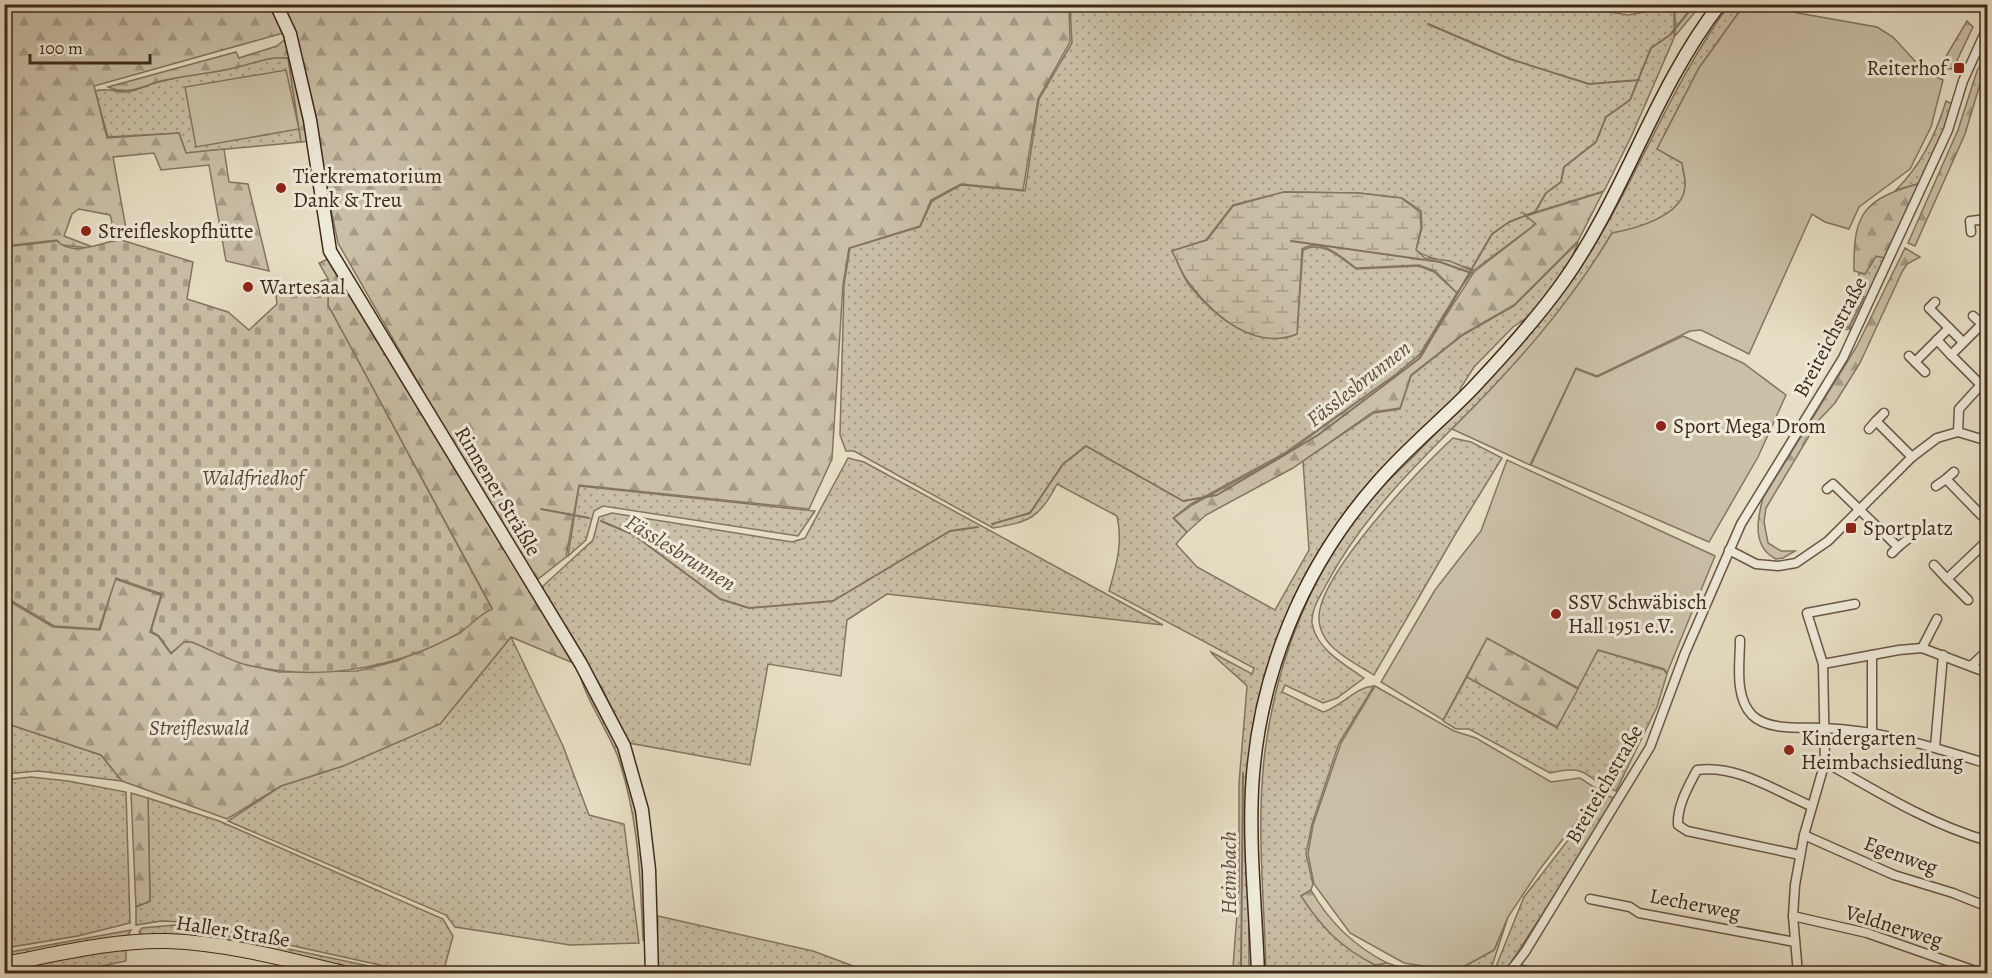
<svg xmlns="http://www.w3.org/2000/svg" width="1992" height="978" font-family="Alegreya,serif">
	<defs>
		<pattern id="grass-dots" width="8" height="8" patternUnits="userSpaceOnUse" patternTransform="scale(1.5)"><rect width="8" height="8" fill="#cac0a8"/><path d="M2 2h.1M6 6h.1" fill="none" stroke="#a59c88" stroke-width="1.8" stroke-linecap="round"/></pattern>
		<pattern id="forest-firs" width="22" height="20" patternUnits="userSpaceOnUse" patternTransform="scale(1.5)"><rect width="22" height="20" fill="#cac0a8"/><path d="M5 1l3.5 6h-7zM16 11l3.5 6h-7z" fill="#a59c88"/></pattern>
		<pattern id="wetland-marsh" width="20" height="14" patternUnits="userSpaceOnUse" patternTransform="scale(1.5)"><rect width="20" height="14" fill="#cac0a8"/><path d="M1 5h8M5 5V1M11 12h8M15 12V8" fill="none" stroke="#a59c88"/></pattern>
		<pattern id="cemetery-stones" width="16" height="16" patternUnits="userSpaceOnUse" patternTransform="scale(1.5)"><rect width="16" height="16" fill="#cac0a8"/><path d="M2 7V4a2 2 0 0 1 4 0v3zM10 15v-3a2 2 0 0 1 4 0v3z" fill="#a59c88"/></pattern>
	</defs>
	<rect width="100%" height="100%" fill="#e7dfc5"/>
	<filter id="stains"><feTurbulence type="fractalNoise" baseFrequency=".00333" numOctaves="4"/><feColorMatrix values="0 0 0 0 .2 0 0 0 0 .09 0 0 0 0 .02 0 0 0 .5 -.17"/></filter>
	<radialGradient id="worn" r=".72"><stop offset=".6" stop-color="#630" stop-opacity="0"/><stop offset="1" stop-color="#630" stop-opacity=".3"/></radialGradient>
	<g fill="url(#grass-dots)" stroke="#847561" stroke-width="1.5">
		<path d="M1561,4l67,11 46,-8v31l-43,99 -27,54 -78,24 -4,-3 14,12 -62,46c-18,-7 -45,-10 -58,-20l6,-22 -1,-17 -19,-13 -43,-5 -75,-1 -51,13 -27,35 -34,11c6,11 10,24 17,34 25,31 66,66 108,49l6,-84c20,-10 38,8 53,19l63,-3 15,6 23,21 -37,61 -25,21 -112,79 -92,50 -18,14 14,14 -11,12 21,23 78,43 34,-60 -6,-89 71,-48 26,-4 11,-33 52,-41 51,-29 64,-64 -11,29 -30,40 -24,16 -39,40 -14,22 1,3 -47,45 -93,113 -26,47 -16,36 -12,41 -19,155 1,144h-14l-2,-6 6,-79v-105l8,-97c-7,-8 -34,-29 -36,-34l41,22 2,-6 -145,-77c8,-27 14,-49 8,-75l-60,-32c-17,34 -28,38 -64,44l-139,-77h-8l-6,-16 4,-150 6,-37 70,-21 12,-26 29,-16 64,6 14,-92 33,-56 -2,-38z"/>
		<path d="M1729,5h15l-45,63 -42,81 25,14c1,7 4,17 3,24 -2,29 -50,42 -73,46 -19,31 -38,62 -61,90 -17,20 -34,40 -51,58 -64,65 -131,123 -174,204 -6,12 -15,24 -14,38 4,26 33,42 52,55l-27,20 -14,5 -38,-18 -3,7 41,20c18,-5 32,-25 51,-26l-35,57 -27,81 -6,30 7,30 -2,6 -10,6 74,69 12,-2 31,10 -152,-4c-2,-72 -10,-146 -1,-218 12,-94 48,-184 111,-257 12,-14 26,-26 39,-39 54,-56 112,-111 157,-175 61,-87 94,-189 157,-275z"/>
		<path d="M273,57l15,1 13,84 -115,11 -7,-20 -71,4 -13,-46c16,-4 19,2 32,1 12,-2 24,-9 36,-11 37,-9 73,-13 110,-24z"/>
		<path d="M1946,101l6,3 -7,25 -24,54 -25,7c25,-25 40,-55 50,-89z"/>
		<path d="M1876,256l9,2 -31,67 -4,4 -10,1 1,-3h8l15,-30 -6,-5 1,-19 6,1z"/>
		<path d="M1453,438l18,4 31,16 -46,75 -82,142c-21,-13 -55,-28 -55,-57 -1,-43 102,-151 134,-180z"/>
		<path d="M848,458l16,4 299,163 -276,-31 -40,26 -6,56 -73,-12 -18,101 -121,-22 -27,-55 -55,-86 -4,-9v-7l50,-46 6,-23 13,-4 180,29 13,-4z"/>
		<path d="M579,486l236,25 -17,25 -195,-30 -9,5 -8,29 -18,16z"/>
		<path d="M511,637l52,109 26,69 35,9 15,119 -69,2 -115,-18 -9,-12 -218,-94 53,-35 62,-20 97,-42z"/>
		<path d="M1598,650l66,20 3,4 -10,33 -41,84c-33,-11 -24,-28 -66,-18l-81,-44h-13l-13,-8 24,-44 90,51z"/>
		<path d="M580,673l36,66 25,80 6,121h-4c-3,-66 -4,-120 -25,-183 -7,-20 -38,-69 -38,-84z"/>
		<path d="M5,723l96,32 21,26 -84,-10 -33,3z"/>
		<path d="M31,777l37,4 58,11 4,131 -52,13 -73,12v-168z"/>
		<path d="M1603,795l9,2 1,8 -103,159 -9,9 -8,1 31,-77z"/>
		<path d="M148,798l71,23 224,98 10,17 -10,37h-27l-231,-51 -24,-1 -25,4v-18l14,-6z"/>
		<path d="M658,916l155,35 59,22 -216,1z"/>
		<path d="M1508,917l-17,52 -6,4 -29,-2 38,-21z"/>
		<path d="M175,925l227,48h-31l-146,-33 -83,-5 -3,-3 3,-4z"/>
		<path d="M131,930l-4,7 -122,22v-6z"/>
		<path d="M126,948v13l-43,9 -7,-2 -2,5h-18l1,-6 -14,6 -31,1v-5z"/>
	</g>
	<g fill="url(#forest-firs)" stroke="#847561" stroke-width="1.5">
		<path d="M1069,4l1,38 -32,57 -15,91 -62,-6 -30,16 -11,26 -71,22 -6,37 -11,174 -23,50 -230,-24 -13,72 -33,26 -195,-340 -44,-213 -200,56 13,52 72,-5 7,20 38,-4 5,33 19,2 21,87 -43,-10 -17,-96 -48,5 -7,-17 -41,4 14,77 -10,2 -9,-5 4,-9 -2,-7 -31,-6 -7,5 -8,22 26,10 -1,2 -28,-3 -4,-5 -52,6 -1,-241z"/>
		<path d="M1684,5h17l-26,31v-28z"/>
		<path d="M1967,21l6,6 -20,42 -14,-1z"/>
		<path d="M284,40l7,3 19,98 -9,1 -13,-84c-20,-2 -35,6 -54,10 -24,6 -49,7 -73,13 -19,5 -33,15 -53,6l128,-35 3,6 38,-12z"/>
		<path d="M1987,52v20l-7,12 -15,50 -50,112 -7,-3 50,-113 19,-59z"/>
		<path d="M1921,183l-36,75 -9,-2 -11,18 -11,-3c-1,-59 10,-72 67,-88z"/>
		<path d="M1603,192l-25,49 -64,64 -51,29 -52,41 -11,33 -27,4 -80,56 -87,47 -19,17 -13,-14 18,-13 92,-50 111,-80 26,-21 53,-82 62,-48 -10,-8z"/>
		<path d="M1905,248l15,9 -13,7 -5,8 -42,91 -25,40 -17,18 -52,87 -2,14 4,21 13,8h14l-12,7 -7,1c-24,-12 -19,-39 -13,-61l94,-152z"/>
		<path d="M330,258l243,405 -62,-26 -71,87 -97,42 -62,20 -54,33 -105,-38 -21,-26 -96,-32 -1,-125 49,29 47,3 15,-51 46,16 -11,37 8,4 13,18 13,-12h8l52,22 35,8 78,-1 40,-10 63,-28 17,-17 15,-8 -164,-303v-26l-9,-16z"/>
		<path d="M1858,292l6,5 -15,30h-8z"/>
		<path d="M1487,638l91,51 -21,38 -90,-50z"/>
		<path d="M131,793l17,5 2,103 -14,6z"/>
		<path d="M1311,890c18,32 43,56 76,73l-12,2c-35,-18 -53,-37 -74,-69z"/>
	</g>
	<path fill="url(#wetland-marsh)" stroke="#847561" stroke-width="1.5" d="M1284,192l74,1 43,5 19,14 1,16 -5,22 9,8 25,3 23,10 -16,22 -22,-22 -16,-6 -63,3c-16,-12 -34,-30 -54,-19l-5,85c-42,17 -83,-18 -107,-50 -8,-9 -12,-22 -18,-33l35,-11 26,-34z"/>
	<path fill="url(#cemetery-stones)" stroke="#847561" stroke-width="1.5" d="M121,240l72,22 -6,37 41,13 21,18 28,-26 -1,-8 52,-17v26l164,304c-14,6 -21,17 -33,24 -63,36 -142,49 -212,32 -19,-5 -38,-16 -55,-23h-8l-13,11 -12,-17 -8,-5 11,-37 -46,-16 -17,51 -45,-3 -49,-29v-350l52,-6c17,17 45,0 64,-1z"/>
	<g fill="#cac0a8" stroke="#847561" stroke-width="1.5">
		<path d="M1744,5h33l21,8 79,14 16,10 32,35 18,8 -12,47 -21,42 -51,38 -10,22 -24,-7 -13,-8 -63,140 -48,-24 -11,1 -93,45 -21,-8 -46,97 -78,-36c61,-61 116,-122 160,-196 23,-4 71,-17 73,-46 1,-7 -2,-17 -3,-24l-25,-14 42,-81z"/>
		<path d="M286,70l13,59 -103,18 -11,-60z"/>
		<path d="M1683,336l60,27 43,32 -28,62 -49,85 -178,-77 45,-96 21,8z"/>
		<path d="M1507,460l208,96 -48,117 -3,-4 -66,-19 -20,38 -91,-50 -44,82 -62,-38 54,-92 46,-59z"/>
		<path d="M1375,686l79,45 22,7 75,44 29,-4 20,13 -60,78 -32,48 -14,33 -38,21 -52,-8 -54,-30 -36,-49 -6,-30 5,-29 28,-82z"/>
	</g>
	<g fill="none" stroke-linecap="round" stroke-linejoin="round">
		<g stroke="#81715e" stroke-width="2">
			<path d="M1428,24l82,35 79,25 50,-4"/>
			<path d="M1291,241l149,21 31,11"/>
			<path d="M541,509l48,9"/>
			<path d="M601,521l33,14 86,64 29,9 84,-7 117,-70 28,-4"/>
			<path d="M992,524l38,-11 33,-49 23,-18 97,55 34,-6 101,-60 102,-77 72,-124 17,-12 26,-10 11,-19 15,-11 3,-15 32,-25 10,-25 24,-17 21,-52 19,-13 25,-31"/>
			<path d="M1243,773l-2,196 3,5"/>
		</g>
		<defs>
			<g id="street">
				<path d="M1971,232l-1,-11 18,-2"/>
				<path d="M1935,302l-6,6 34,34"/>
				<path d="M1973,316l9,8 -31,31 29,29"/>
				<path d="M1937,340l14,15"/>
				<path d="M1909,356l16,16"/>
				<path d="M1915,362l34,-34"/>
				<path d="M1884,413l-8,8 36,36"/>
				<path d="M1869,429l7,-8"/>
				<path d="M1958,432l1,-23 29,-32"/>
				<path d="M1946,479l8,-7"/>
				<path d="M1936,486l10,-7 39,40 3,-2"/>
				<path d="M1827,489l6,-5 65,63 -6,6"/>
				<path d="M1898,547l10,-8"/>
				<path d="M1729,550l27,14 22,2 18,-3 32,-22 84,-84 25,-19 21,-6 30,9"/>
				<path d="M1934,565l13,14 41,-39"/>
				<path d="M1947,579l21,21"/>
				<path d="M1740,640c0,23 -6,56 12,75 16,16 50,12 71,13 58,2 110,19 165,36"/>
				<path d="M1922,648l15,-29"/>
				<path d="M1823,664l76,-14 23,-2 66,25"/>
				<path d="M1971,666l17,-16"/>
				<path d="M1872,732v-77"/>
				<path d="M1935,747l8,-92"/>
				<path d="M1825,762c53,30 104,62 163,79"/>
				<path d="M1804,835l90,40 59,18 35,14"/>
				<path d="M1800,855l-113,-24 -9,-6c-1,-19 10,-38 19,-55 39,-6 79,21 114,36"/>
				<path d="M1590,899l40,8 9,6 156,29"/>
				<path d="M1793,916l74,17 117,41"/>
				<path d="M1514,968l25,6"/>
				<path d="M1508,974l17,-22 125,-205 35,-94 56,-129 102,-166 105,-228 15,-49 25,-55"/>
				<path d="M1798,974l-5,-58 2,-31 9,-50 21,-73 -2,-98 -16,-51 48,-9"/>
			</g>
			<g id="secondary">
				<path d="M276,4l14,30 20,86 20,131 251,413 43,82 18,64 7,60 3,104"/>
				<path d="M1258,974c-2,-62 -9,-124 -6,-185 6,-113 50,-221 125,-306 29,-34 64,-62 95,-94 32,-34 64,-69 91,-107 62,-87 91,-193 157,-278"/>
			</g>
			<path id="primary" d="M4,964c53,-10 109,-24 163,-23 61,2 122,19 180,33"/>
		</defs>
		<use href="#street" stroke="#685745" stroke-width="11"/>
		<use href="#secondary" stroke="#3e2a1a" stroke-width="15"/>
		<use href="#primary" stroke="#3e2a1a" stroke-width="16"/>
		<use href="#street" stroke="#efead9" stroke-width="8"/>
		<use href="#secondary" stroke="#efead9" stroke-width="12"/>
		<use href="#primary" stroke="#e7dfc5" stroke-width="14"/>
	</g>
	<g fill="#8f2418" stroke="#efead9" stroke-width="2">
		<rect x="1953" y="62" width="12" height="12" rx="3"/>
		<circle cx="281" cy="188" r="6"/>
		<circle cx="86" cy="231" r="6"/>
		<circle cx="248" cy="287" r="6"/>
		<circle cx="1661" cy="426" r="6"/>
		<rect x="1845" y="522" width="12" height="12" rx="3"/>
		<circle cx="1556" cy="614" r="6"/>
		<circle cx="1789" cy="750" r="6"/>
	</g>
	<g text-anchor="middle" stroke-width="6" stroke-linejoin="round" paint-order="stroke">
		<g font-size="21" fill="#3e2a1a" stroke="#efead9" text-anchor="start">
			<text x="1947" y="75" text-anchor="end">Reiterhof</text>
			<text x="293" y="183">Tierkrematorium<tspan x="293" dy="24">Dank &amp; Treu</tspan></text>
			<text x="98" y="238">Streifleskopfhütte</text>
			<text x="260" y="294">Wartesaal</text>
			<text x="1673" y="433">Sport Mega Drom</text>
			<text x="1863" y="535">Sportplatz</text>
			<text x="1568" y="609">SSV Schwäbisch<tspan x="1568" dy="24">Hall 1951 e.V.</tspan></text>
			<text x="1801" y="745">Kindergarten<tspan x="1801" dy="24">Heimbachsiedlung</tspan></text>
		</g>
		<g font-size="21" fill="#3e2a1a" stroke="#efead9">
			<text transform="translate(1830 337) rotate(-62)" y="7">Breiteichstraße</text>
			<text transform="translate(498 491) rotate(59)" y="7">Rinnener Sträßle</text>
			<text transform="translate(1604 784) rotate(-60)" y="7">Breiteichstraße</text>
			<text transform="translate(1901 855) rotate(20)" y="7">Egenweg</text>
			<text transform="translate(1695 904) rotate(11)" y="7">Lecherweg</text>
			<text transform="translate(1894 926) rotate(17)" y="7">Veldnerweg</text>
			<text transform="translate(233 931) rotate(9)" y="7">Haller Straße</text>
		</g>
		<g font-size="21" font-style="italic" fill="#5a4836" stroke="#efead9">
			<text x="253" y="485">Waldfriedhof</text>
			<text x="199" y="735">Streifleswald</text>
		</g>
		<g font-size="22" font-style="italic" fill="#604e3c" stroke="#efead9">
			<text transform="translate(1358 383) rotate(-38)" y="8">Fässlesbrunnen</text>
			<text transform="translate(681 552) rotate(32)" y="8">Fässlesbrunnen</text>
			<text transform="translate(1228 873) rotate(-90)" y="8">Heimbach</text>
		</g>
	</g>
	<rect width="1992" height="978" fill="none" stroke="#e7dfc5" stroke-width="24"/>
	<rect x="6" y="6" width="1980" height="966" fill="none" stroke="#3e2a1a" stroke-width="3"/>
	<rect x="12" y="12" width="1968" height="954" fill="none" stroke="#3e2a1a" stroke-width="1.5"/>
	<path d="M30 54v9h120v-9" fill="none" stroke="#3e2a1a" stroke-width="3"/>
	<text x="39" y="54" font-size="18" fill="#3e2a1a" stroke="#efead9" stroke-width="4.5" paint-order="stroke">100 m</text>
	<rect width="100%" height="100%" filter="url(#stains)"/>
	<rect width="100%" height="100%" fill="url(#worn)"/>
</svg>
